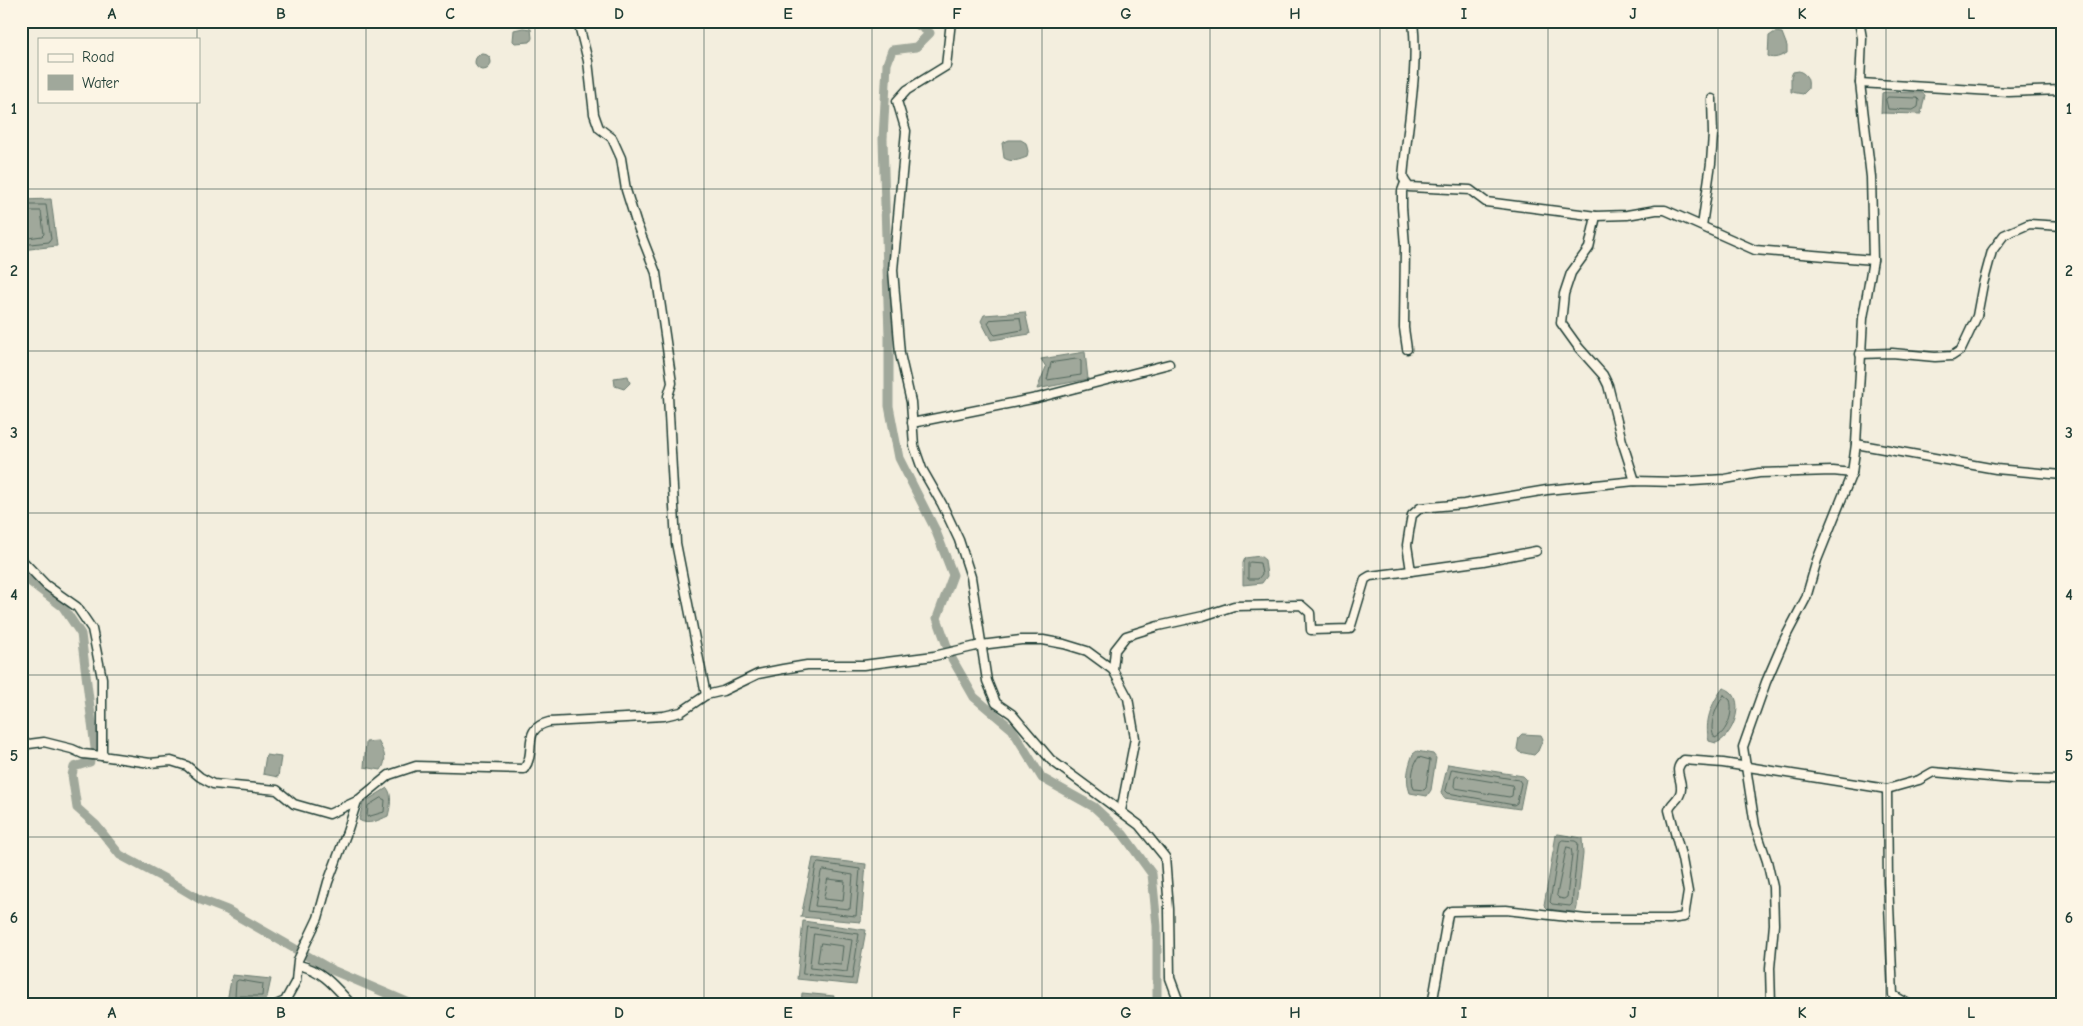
<svg xmlns="http://www.w3.org/2000/svg" width="2083" height="1026" font-family="'Comic Neue',sans-serif">
	<rect width="100%" height="100%" fill="#f3eede"/>
	<filter id="ink" filterUnits="userSpaceOnUse"><feTurbulence type="fractalNoise" baseFrequency=".02" numOctaves="2"/><feDisplacementMap in="SourceGraphic" scale="10" xChannelSelector="R" yChannelSelector="G"/><feConvolveMatrix kernelMatrix="1 2 1 2 8 2 1 2 1" color-interpolation-filters="sRGB"/></filter>
	<g filter="url(#ink)">
		<g fill="#a0a89b" stroke="#6c7d72">
			<path d="M523,28l8,1 1,9 -2,4 -15,1 -2,-2 1,-11z"/>
			<path d="M1775,32l7,1 5,13v7c-6,3 -13,7 -19,3l1,-20z"/>
			<circle cx="483" cy="62" r="8"/>
			<path d="M1799,71c9,4 10,9 9,18l-5,5 -12,-2v-16l2,-4z"/>
			<path d="M1885,92l37,1 3,2 -4,19 -40,-1 1,-20z"/>
			<path d="M1009,140h12l5,3 2,8 -1,6c-8,3 -15,6 -23,1l-2,-15z"/>
			<path d="M51,199l6,47 -36,4v-50z"/>
			<path d="M1025,312l5,22 -39,6 -10,-19 3,-6z"/>
			<path d="M1085,352l3,27 -51,10 9,-22 -5,-8z"/>
			<path d="M628,376l2,7 -6,6 -9,-3 -1,-8z"/>
			<path d="M1260,556l5,4 2,16 -5,7 -19,2v-22l2,-5z"/>
			<path d="M1723,688c26,6 11,49 -7,55l-7,-2c-5,-19 2,-37 14,-53z"/>
			<path d="M1522,734l19,1 2,4 -5,12 -4,4 -15,-3 -2,-3 2,-12z"/>
			<path d="M378,741c6,11 10,18 3,29l-17,-3 2,-25z"/>
			<path d="M1417,751l16,3 3,4 -5,32 -4,6 -17,-3c-5,-14 -2,-26 3,-39z"/>
			<path d="M266,755l15,2 -3,20 -15,-3z"/>
			<path d="M1448,764l75,12 3,3 -6,30 -76,-11 -3,-5z"/>
			<path d="M387,788c6,7 3,20 1,28 -9,4 -20,10 -29,4l4,-17z"/>
			<path d="M1558,834l24,4 1,16 -6,53 -1,4 -3,1 -25,-3 -4,-4 12,-70z"/>
			<path d="M813,858l53,6 -5,58 -60,-5z"/>
			<path d="M803,921l63,9 -10,55 -59,-6z"/>
			<path d="M232,975l39,4 -5,23 -39,-1z"/>
			<path d="M802,993l32,3 -2,9h-31z"/>
		</g>
		<g fill="none" stroke-linecap="round" stroke-linejoin="round">
			<g stroke="#53685d" stroke-width="1">
				<path d="M1888,97l29,1 2,2 -1,7 -5,3 -25,-1 -2,-9z"/>
				<path d="M21,205h25l5,34 -2,3 -28,3"/>
				<path d="M21,211h20l3,23 -2,2 -21,3"/>
				<path d="M1020,318l2,12 -27,5 -2,-2 -5,-10 2,-3z"/>
				<path d="M1078,359l3,2v14l-34,5 4,-17z"/>
				<path d="M1250,562l10,1 2,11 -4,5h-10v-15z"/>
				<path d="M1724,695l6,5c4,12 -3,33 -15,38 -8,-11 2,-33 9,-43z"/>
				<path d="M1419,757l11,3 -4,28 -2,2 -10,-1c-4,-9 -1,-26 5,-32z"/>
				<path d="M1452,769l67,11 2,3 -4,20 -3,2 -66,-12 -2,-2z"/>
				<path d="M1458,776l54,9 1,3 -1,8 -3,1 -54,-9 -1,-2 1,-8z"/>
				<path d="M381,798l4,2 -1,12 -17,5 1,-11z"/>
				<path d="M1563,840l12,1 3,2 -6,61 -2,2 -18,-2 -2,-2 10,-60z"/>
				<path d="M1567,847l4,1 1,6 -5,43 -3,2 -5,-1 -2,-2z"/>
				<path d="M819,863l41,6 -4,47 -48,-5 8,-46z"/>
				<path d="M824,870l29,5 -3,34 -35,-3 6,-34z"/>
				<path d="M828,879l17,2 -2,20 -19,-2z"/>
				<path d="M808,927l51,7 -7,45 -49,-5z"/>
				<path d="M814,934l38,6 -5,32 -37,-4z"/>
				<path d="M821,943l22,3 -2,18 -23,-2z"/>
				<path d="M239,980l24,4 -1,12h-27l1,-14z"/>
			</g>
			<g stroke="#6c7d72" stroke-width="2.5">
				<path d="M21,116l4,17 -4,6"/>
				<path d="M21,166l4,6 -1,8 -3,3"/>
			</g>
			<g stroke="#a0a89b" stroke-width="9">
				<path d="M912,21l18,12 -14,14 -24,3 -5,14 -4,75 6,197v70l10,52 36,71 18,46 -16,43 14,39 23,40 38,32 30,49 52,29 29,27 29,40 5,52v79"/>
				<path d="M21,575l42,32 18,27 14,114"/>
				<path d="M90,762l-16,5 -2,8 5,33 19,17 24,30 49,26 32,19 26,10 105,60 82,35"/>
			</g>
			<defs>
				<g id="street">
					<path d="M578,21l10,40 6,53 5,14 13,10 9,20 5,32 10,32 20,51 16,110 -4,13 8,147 30,152"/>
					<path d="M951,21l-5,45 -39,24 -10,11 9,30 -13,139 7,84 11,48 3,44 8,23 20,35 17,36 12,37 16,104 9,22 16,11 39,46 88,65 26,32 4,52 1,69 10,27"/>
					<path d="M1413,21c6,52 -6,105 -10,157l6,9 61,3 16,12 110,14 31,-1 29,-5h9l90,40 118,10"/>
					<path d="M1860,83l149,9 53,-2"/>
					<path d="M1405,183l-3,8v16l3,39 -1,82 3,21"/>
					<path d="M1596,216l-7,32 -18,25 -7,21 -3,29 18,25 24,27 5,10 14,56 13,40"/>
					<path d="M1702,226l9,-63 2,-29 -1,-35"/>
					<path d="M1860,354l32,-1 43,4 17,-1 9,-6 16,-34 6,-32 9,-33 12,-16 25,-11 33,2"/>
					<path d="M912,423l125,-25 132,-34"/>
					<path d="M1856,444l140,25 66,6"/>
					<path d="M21,559l25,26 31,22 15,22 10,49v78l48,7 21,-2 16,5 13,11 13,7 64,6 17,14 35,10 28,-13"/>
					<path d="M1411,571l72,-10 53,-10"/>
					<path d="M1113,670l2,-20 11,-14 32,-10 45,-10 31,-10 67,-1 9,8 1,17 39,-1 15,-50 5,-3 41,-5 -4,-26 3,-19 2,-11 8,-7 44,-4 83,-14 88,-9 42,1 48,-3 34,-6 74,-2 19,2"/>
					<path d="M21,745l23,-3 28,7 11,5 19,2"/>
					<path d="M1887,789l1,93 5,113 17,10"/>
					<path d="M299,965c25,6 36,22 53,40"/>
					<path d="M276,1005l9,-4 11,-20 2,-21 20,-42 10,-36 19,-50 10,-31 32,-26 27,-9 108,3c14,-19 -4,-40 25,-47l115,-6 17,-4 25,-17 17,-4 35,-17 25,-5 24,-4h56l71,-9 47,-11 40,-5h22l21,4 23,7 26,19 15,28 7,40 -14,73"/>
					<path d="M1432,1005l16,-91 3,-3 55,-1 80,9h84l14,-2 4,-25 -6,-33 -13,-49c2,-8 12,-11 12,-21 1,-12 -9,-19 3,-29l39,3 164,26 32,-9 14,-8 79,7 50,1"/>
					<path d="M1771,1005l-1,-37 4,-44 -1,-37 -6,-26 -12,-35 -12,-79 23,-65 19,-44 21,-40 11,-38 35,-87 4,-29 7,-126 10,-58 -2,-83 -11,-94 2,-45 -3,-17"/>
				</g>
			</defs>
			<use href="#street" stroke="#1f3d34" stroke-width="11"/>
			<use href="#street" stroke="#fcf5e5" stroke-width="8"/>
		</g>
	</g>
	<path fill="none" stroke="#1f3d34" stroke-width="1" stroke-opacity="0.55" d="M197,21v18M366,21v984M535,21v984M704,21v984M872,21v984M1042,21v984M1210,21v984M1380,21v984M1548,21v984M1718,21v984M1886,21v984M197,101v904M21,189h2041M21,351h2041M21,513h2041M21,675h2041M21,837h2041"/>
	<rect width="2083" height="1026" fill="none" stroke="#fcf5e5" stroke-width="55"/>
	<rect x="38" y="38" width="162" height="65" fill="#fcf5e5" stroke="#a4ab9e"/>
	<rect x="48" y="54" width="25" height="8" fill="#fcf5e5" stroke="#a4ab9e"/>
	<text x="82" y="62" font-size="15" fill="#1f3d34">Road</text>
	<rect x="48" y="75" width="25" height="15" fill="#a0a89b" stroke="#a4ab9e"/>
	<text x="82" y="88" font-size="15" fill="#1f3d34">Water</text>
	<rect x="28" y="28" width="2028" height="970" fill="none" stroke="#1f3d34" stroke-width="2"/>
	<g font-size="16" text-anchor="middle" font-weight="bold" fill="#1f3d34">
		<text x="112" y="19">A</text>
		<text x="281" y="19">B</text>
		<text x="450" y="19">C</text>
		<text x="619" y="19">D</text>
		<text x="788" y="19">E</text>
		<text x="957" y="19">F</text>
		<text x="1126" y="19">G</text>
		<text x="1295" y="19">H</text>
		<text x="1464" y="19">I</text>
		<text x="1633" y="19">J</text>
		<text x="1802" y="19">K</text>
		<text x="1971" y="19">L</text>
		<text x="14" y="114">1</text>
		<text x="2069" y="114">1</text>
		<text x="14" y="276">2</text>
		<text x="2069" y="276">2</text>
		<text x="14" y="438">3</text>
		<text x="2069" y="438">3</text>
		<text x="14" y="600">4</text>
		<text x="2069" y="600">4</text>
		<text x="14" y="761">5</text>
		<text x="2069" y="761">5</text>
		<text x="14" y="923">6</text>
		<text x="2069" y="923">6</text>
		<text x="112" y="1018">A</text>
		<text x="281" y="1018">B</text>
		<text x="450" y="1018">C</text>
		<text x="619" y="1018">D</text>
		<text x="788" y="1018">E</text>
		<text x="957" y="1018">F</text>
		<text x="1126" y="1018">G</text>
		<text x="1295" y="1018">H</text>
		<text x="1464" y="1018">I</text>
		<text x="1633" y="1018">J</text>
		<text x="1802" y="1018">K</text>
		<text x="1971" y="1018">L</text>
	</g>
</svg>
